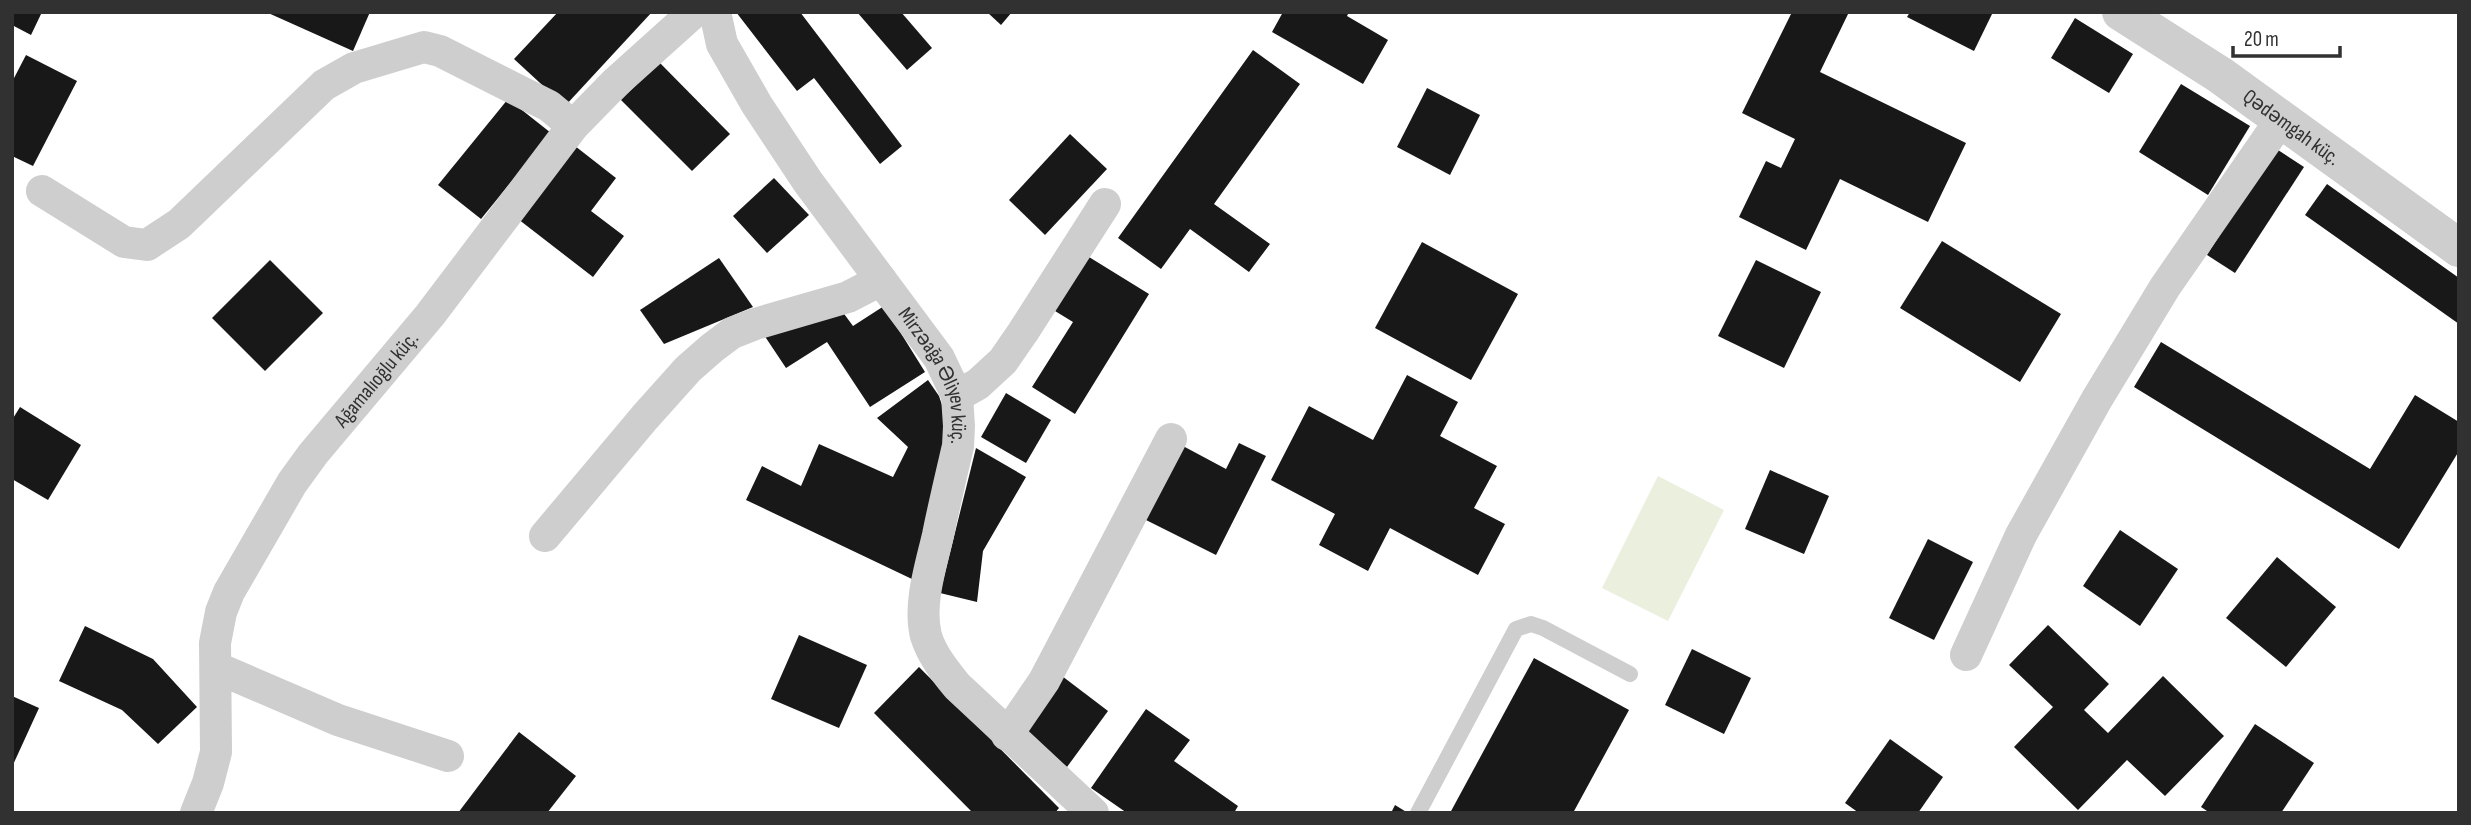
<svg xmlns="http://www.w3.org/2000/svg" width="2471" height="825" font-family="'Sofia Sans Condensed',sans-serif">
	<rect width="100%" height="100%" fill="#fff"/>
	<path fill="#eaefde" d="M1658,476l66,34 -56,111 -66,-33z"/>
	<g fill="#181818">
		<path d="M12,12h30l-11,23 -19,-10z"/>
		<path d="M266,12h104l-17,39z"/>
		<path d="M558,12h94l-87,94 -51,-47z"/>
		<path d="M736,12h64l102,134 -22,18 -66,-86 -17,13z"/>
		<path d="M857,12h44l31,36 -25,22z"/>
		<path d="M987,12h25l-11,13z"/>
		<path d="M1283,12h66l-2,4 41,24 -25,44 -91,-52z"/>
		<path d="M1792,12h57l-29,60 146,71 -38,79 -88,-43 -34,71 -67,-33 27,-56 15,7 14,-29 -53,-26z"/>
		<path d="M1910,12h83l-19,39 -67,-34z"/>
		<path d="M2075,18l58,36 -24,39 -58,-35z"/>
		<path d="M1253,50l47,34 -86,120 56,40 -21,28 -59,-43 -29,40 -43,-31z"/>
		<path d="M26,55l51,26 -44,85 -21,-10v-74z"/>
		<path d="M659,62l71,72 -38,37 -71,-71z"/>
		<path d="M2181,84l69,42 -42,69 -69,-43z"/>
		<path d="M1427,88l53,27 -30,60 -53,-28z"/>
		<path d="M508,99l43,34 -70,86 -43,-34z"/>
		<path d="M1070,134l37,35 -62,66 -36,-35z"/>
		<path d="M575,146l41,32 -25,33 33,25 -31,41 -75,-58z"/>
		<path d="M2275,148l29,19 -69,106 -28,-18z"/>
		<path d="M774,178l35,37 -42,38 -34,-37z"/>
		<path d="M2327,184l132,94v46l-154,-109z"/>
		<path d="M1942,241l119,73 -41,68 -120,-74z"/>
		<path d="M1422,242l96,52 -47,86 -96,-52z"/>
		<path d="M1089,257l60,37 -74,120 -43,-27 41,-65 -18,-11z"/>
		<path d="M719,258l34,49 -89,37 -24,-34z"/>
		<path d="M270,260l53,53 -58,58 -53,-53z"/>
		<path d="M1756,260l65,32 -37,76 -66,-32z"/>
		<path d="M884,306l41,66 -55,35 -43,-65 -41,26 -24,-36 77,-25 14,19z"/>
		<path d="M2161,342l209,127 45,-74 44,27v29l-60,98 -265,-162z"/>
		<path d="M1407,375l51,27 -18,34 57,30 -23,42 31,16 -27,51 -88,-47 -22,43 -49,-26 16,-31 -64,-34 38,-74 64,34z"/>
		<path d="M928,380l11,16 6,18 1,22 -32,144 -168,-80 16,-34 39,20 18,-42 74,33 15,-30 -31,-29z"/>
		<path d="M1006,393l45,27 -25,43 -45,-26z"/>
		<path d="M20,407l61,38 -33,55 -36,-21v-59z"/>
		<path d="M1239,443l27,13 -50,99 -70,-35 37,-74 43,23z"/>
		<path d="M976,448l50,29 -43,74 -6,51 -37,-9z"/>
		<path d="M1770,470l59,26 -25,58 -59,-25z"/>
		<path d="M2120,530l58,39 -38,57 -57,-40z"/>
		<path d="M1928,539l45,23 -39,78 -45,-22z"/>
		<path d="M2277,557l59,50 -50,60 -60,-49z"/>
		<path d="M2048,625l61,59 -25,26 24,23 55,-57 61,60 -59,60 -38,-36 -49,50 -64,-63 39,-40 -44,-42z"/>
		<path d="M85,626l68,33 44,48 -39,37 -36,-34 -63,-29z"/>
		<path d="M799,635l68,30 -28,63 -68,-29z"/>
		<path d="M1692,649l59,29 -27,56 -59,-29z"/>
		<path d="M1534,658l95,52 -56,103h-123z"/>
		<path d="M919,667l140,141 -4,5h-82l-99,-100z"/>
		<path d="M1062,676l46,35 -41,56 -47,-35z"/>
		<path d="M12,696l27,12 -27,59z"/>
		<path d="M1146,709l44,31 -16,21 64,45 -4,7h-107l-36,-25z"/>
		<path d="M2255,724l59,39 -33,50h-71l-9,-6z"/>
		<path d="M519,732l57,44 -29,37h-89z"/>
		<path d="M1890,739l53,38 -25,36h-59l-14,-10z"/>
		<path d="M1395,805l13,8h-17z"/>
	</g>
	<g fill="none" stroke-linecap="round" stroke-linejoin="round">
		<path stroke="#cecece" stroke-width="16" d="M1418,813l98,-184 15,-5 12,4 87,46"/>
		<g stroke="#cecece" stroke-width="32">
			<path id="s1" d="M715,12l7,32 35,61 51,77 131,176 18,38 2,30 -1,20c-7,30 -14,59 -20,89 -7,31 -20,69 -12,101 6,19 18,34 31,50l136,127"/>
			<path d="M42,191l82,51 23,3 32,-21 145,-139 30,-17 70,-21 16,4 109,55 24,20"/>
			<path d="M957,396l21,-12 25,-23 20,-29 82,-128"/>
			<path d="M545,536l100,-119 43,-48 24,-21 20,-15 23,-9 93,-27 33,-17"/>
			<path d="M1966,655l55,-120 76,-136 68,-112 117,-169"/>
			<path d="M217,668l121,52 110,36"/>
			<path d="M1007,735l37,-54 127,-242"/>
			<path id="s2" d="M196,813l12,-30 8,-31 -1,-109 6,-31 8,-20 63,-109 21,-29 117,-139 143,-189 42,-43 79,-71"/>
		</g>
		<path stroke="#cecece" stroke-width="38" id="s3" d="M2121,12l99,63 239,173"/>
	</g>
	<g text-anchor="middle" stroke-width="7" stroke-linejoin="round" paint-order="stroke">
		<g font-size="21" fill="#313131" stroke="#fff">
			<text dy="7" stroke="none"><textPath href="#s3" startOffset="206">Qədəmgah küç.</textPath></text>
			<text dy="7" stroke="none"><textPath href="#s1" startOffset="430">Mirzəağa Əliyev küç.</textPath></text>
			<text dy="7" stroke="none"><textPath href="#s2" startOffset="486">Ağamalıoğlu küç.</textPath></text>
		</g>
	</g>
	<rect width="2471" height="825" fill="none" stroke="#313131" stroke-width="28"/>
	<path d="M2233 46v10h107v-10" fill="none" stroke="#313131" stroke-width="3.5"/>
	<text x="2244" y="46" font-size="21" fill="#313131" stroke="#ffffff" stroke-width="5" paint-order="stroke">20 m</text>
</svg>
